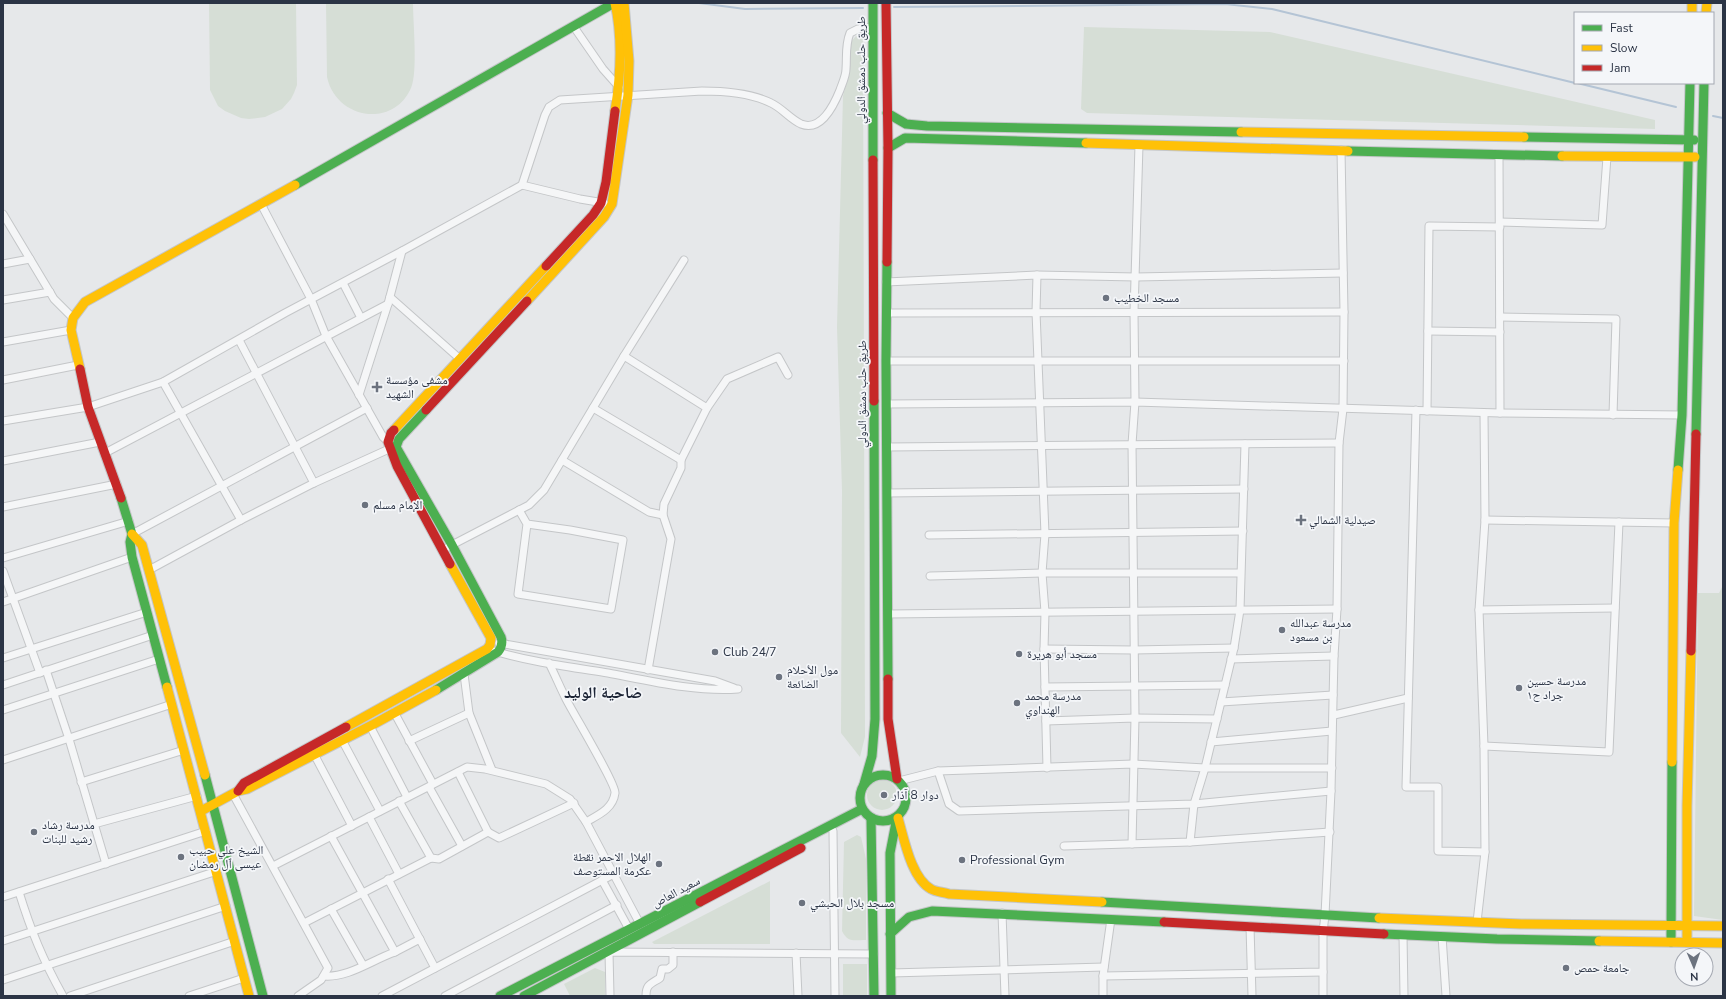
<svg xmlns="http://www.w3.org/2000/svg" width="1726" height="999" font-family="'Nunito Sans','Noto Naskh Arabic',sans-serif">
	<rect width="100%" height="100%" fill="#e6e8ea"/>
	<g fill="#d6ded6">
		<path d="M209,3h87l1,82 -3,8 -3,6 -9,10 -17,8 -16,2 -8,-1 -16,-7 -7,-5 -8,-16z"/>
		<path d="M326,3h87c0,19 5,70 -2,85 -18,41 -75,31 -84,-11z"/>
		<path d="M1084,27l186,5 385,88v9l-568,-16 -6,-4z"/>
		<path d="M863,35l2,702 -5,20 -19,-24 1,-242 -5,-164 6,-231 6,-22 2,-32 5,-6z"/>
		<path d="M1723,585v335l-29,-4 4,-323h21z"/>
		<circle cx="882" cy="795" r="15"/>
		<path d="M857,835l4,2 5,22v81c-12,0 -18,3 -24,-9l2,-89z"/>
		<path d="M770,881v63h-116l-2,-2z"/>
		<rect x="843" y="964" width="24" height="32"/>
		<path d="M595,968l10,4v24h-35l-6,-12z"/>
	</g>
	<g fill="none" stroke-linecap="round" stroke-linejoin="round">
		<g stroke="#b4c4d5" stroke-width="2">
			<path d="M699,3l46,6 118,-1"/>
			<path d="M894,7l331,-3 47,5 303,74"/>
			<path d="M1577,83l99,24"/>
			<path d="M1713,116l10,2"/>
		</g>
		<defs>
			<g id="street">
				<path d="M574,27l29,42 16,18"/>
				<path d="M1499,156l1,257"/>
				<path d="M522,185l58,14 24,4"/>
				<path d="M261,204l50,95 15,37 57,101 8,7"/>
				<path d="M3,214l51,85 19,19"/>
				<path d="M1500,222l102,3 5,-68"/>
				<path d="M3,264l27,-5"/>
				<path d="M1037,275l-1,37 9,222 -3,39 3,39 -1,37 3,119"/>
				<path d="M886,282l151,-7 99,2 207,-4"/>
				<path d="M343,283l18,35"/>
				<path d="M390,297l70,62"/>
				<path d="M3,300l47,-8"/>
				<path d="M886,313l458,-1"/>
				<path d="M1500,317l116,2 -3,96"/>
				<path d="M1428,331l72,1"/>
				<path d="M239,340l75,143"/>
				<path d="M3,342l68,-12"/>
				<path d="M886,361h458"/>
				<path d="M3,380l75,-15"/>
				<path d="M163,382l78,138"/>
				<path d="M359,395l29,-91 14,-53"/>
				<path d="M887,404l248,-2 365,11 182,2"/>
				<path d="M593,408l88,52 26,-52 -83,-52"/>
				<path d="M707,408l20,-29 51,-22 10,18"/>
				<path d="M1416,410l-10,377h32v64l47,1"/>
				<path d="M1427,411l2,-185 71,1"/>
				<path d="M3,421l85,-14 75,-25 122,-69 117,-62 120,-66 23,-70 4,-8 11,-7 142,-9c23,0 49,2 69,12 11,5 19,16 30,21 20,8 33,-19 39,-34 2,-6 6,-14 6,-21 1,-12 -1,-24 4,-36l8,-4 15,-2"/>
				<path d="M888,447l451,-4"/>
				<path d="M105,453l283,-149"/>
				<path d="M562,460l87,52 14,3"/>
				<path d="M3,461l97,-19"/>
				<path d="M887,493l357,-4"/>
				<path d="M3,507l114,-23"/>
				<path d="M519,510l8,14 -9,70 93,15 12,-69 -53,-10 -43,-6"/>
				<path d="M1485,520l189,3"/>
				<path d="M132,534l235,-126"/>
				<path d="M929,535l314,-4"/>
				<path d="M448,547l81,-42 15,-15 80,-134 60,-96"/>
				<path d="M3,558l126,-37"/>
				<path d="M149,570l92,-50 73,-37 75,-34"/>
				<path d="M3,571l37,102"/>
				<path d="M930,576l112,-3h198"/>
				<path d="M3,602l129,-45"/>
				<path d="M1479,610l136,-2"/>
				<path d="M889,614l448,-5"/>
				<path d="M499,643l216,38 19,7"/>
				<path d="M1044,649l90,1 100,-2"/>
				<path d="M494,651c37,11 76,16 114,22 42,8 87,19 130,16"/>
				<path d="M3,658l144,-46"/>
				<path d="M1231,659l103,-3"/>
				<path d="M549,663c6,12 11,24 17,36 7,14 50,85 49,94 -2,16 -17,22 -29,29"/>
				<path d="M46,670l23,69 37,125"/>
				<path d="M648,670l23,-131 -8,-24 1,-11 17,-36v-8"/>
				<path d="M464,674l5,39 23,57"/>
				<path d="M3,685l150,-50"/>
				<path d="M1045,687l180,-2"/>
				<path d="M1221,702l112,-7"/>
				<path d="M3,710l156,-51"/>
				<path d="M394,712l39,72"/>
				<path d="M1334,715l74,-17"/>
				<path d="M1046,721l89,-3 82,1"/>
				<path d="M370,726l37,71"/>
				<path d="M342,740l38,71"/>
				<path d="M409,741l60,-28"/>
				<path d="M1211,742l121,-11"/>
				<path d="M1484,746l125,6 10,-230"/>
				<path d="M314,754l38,72"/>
				<path d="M3,760l169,-56"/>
				<path d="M938,771l11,33 10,7 235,-7 137,-13"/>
				<path d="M458,772l30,60"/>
				<path d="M899,781l39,-10 195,-7 72,4h127"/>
				<path d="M81,782l103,-32"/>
				<path d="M429,787l33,59"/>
				<path d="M233,794l95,174 -7,12 -23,16"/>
				<path d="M399,801l32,57"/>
				<path d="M369,817l30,57"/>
				<path d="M94,824l103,-28"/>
				<path d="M833,831l2,165"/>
				<path d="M1190,842l4,-38 11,-36 29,-120 6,-38 5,-166"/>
				<path d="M1132,844l3,-126 -3,-274 3,-42 -1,-90 5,-167"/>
				<path d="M1064,846l126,-4 140,-10"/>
				<path d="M273,866l194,-99 18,2 61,15 24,15 16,23 54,102"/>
				<path d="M388,879l47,89"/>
				<path d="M602,880l27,49"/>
				<path d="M19,892c12,39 24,68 44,104"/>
				<path d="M3,897l203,-66"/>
				<path d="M331,909l32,56"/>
				<path d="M1002,913l3,83"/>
				<path d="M1477,922l8,-70 -1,-106 -5,-136 6,-90 -1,-107"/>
				<path d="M304,923l127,-65 8,1 49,-27 11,6 75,-35"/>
				<path d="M1250,926l2,70"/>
				<path d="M1403,935l1,61"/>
				<path d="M1442,936l4,60"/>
				<path d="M3,941l214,-70"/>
				<path d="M395,952l25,-13"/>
				<path d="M796,953l2,43"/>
				<path d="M1323,972v24"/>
				<path d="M891,973l213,-6"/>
				<path d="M324,976c24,2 48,-16 71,-24l-64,-116"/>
				<path d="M1103,976l220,-4v-40l2,-17 6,-124 3,-135 3,-47 2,-166 4,-34 1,-97 -3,-162"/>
				<path d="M3,980l223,-74"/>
				<path d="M70,996l165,-55"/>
				<path d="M189,996l55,-18"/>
				<path d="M382,996l232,-122"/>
				<path d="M445,996l172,-91"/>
				<path d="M610,996l-1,-44 265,2"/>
				<path d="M646,996c0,-12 5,-12 14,-18l2,-9h6l5,-4v-13"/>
				<path d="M1103,996v-20l8,-57"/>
			</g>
			<g id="fast">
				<path d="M873,3v157"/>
				<path d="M887,113l19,11 21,2 314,6"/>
				<path d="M1524,137l170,3"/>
				<path d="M888,148l17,-10 181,5"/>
				<path d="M1348,151l214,5"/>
				<path d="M295,185l319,-182"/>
				<path d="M887,262l-1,99 2,318"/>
				<path d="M426,410l-27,29 -3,8 56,98 49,92c2,6 1,10 -3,15l-62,38"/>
				<path d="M1696,434l8,-351"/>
				<path d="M1678,470l4,-55 8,-332"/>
				<path d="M121,498l11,36 -2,8 2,15 35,130"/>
				<circle cx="883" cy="798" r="23"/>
				<path d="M205,775l58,221"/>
				<path d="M864,784l8,-28 3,-37 -1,-318"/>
				<path d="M871,818l3,178"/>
				<path d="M1102,902l277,16"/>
				<path d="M890,934l19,-17 23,-6 232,11"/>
				<path d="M1384,934l113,5 102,2"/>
				<path d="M1671,942l1,-180"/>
				<path d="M500,996l362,-187"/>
				<path d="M524,996l176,-94"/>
				<path d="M891,996l-1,-143 7,-36"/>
			</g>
			<g id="slow">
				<path d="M615,3c8,36 6,71 0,108"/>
				<path d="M1692,3v10"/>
				<path d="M1706,13l1,-10"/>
				<path d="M1241,132l283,5"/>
				<path d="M1086,143l262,8"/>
				<path d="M1562,156l133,1"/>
				<path d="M527,301l77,-84 8,-13 16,-109 1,-34 -5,-58"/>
				<path d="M80,369l-9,-39 2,-12 12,-16 210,-117"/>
				<path d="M394,430l152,-164"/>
				<path d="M132,534l10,11 63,230"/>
				<path d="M167,687l82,309"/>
				<path d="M346,727l141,-78 3,-4 1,-7 -41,-74"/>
				<path d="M1672,762l2,-239 4,-53"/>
				<path d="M201,811l37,-20 9,-2 127,-65 62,-34"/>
				<path d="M898,818c6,20 13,60 33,71 5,3 12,3 18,5l153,8"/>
				<path d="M1379,918l142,6 202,2"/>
				<path d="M1599,941l124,2"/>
				<path d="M1687,942v-136l4,-155"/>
			</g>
			<g id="jam">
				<path d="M886,3l2,145 -1,114"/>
				<path d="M873,160l1,241"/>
				<path d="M546,266l47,-51 8,-12 5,-21 9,-71"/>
				<path d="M80,369l8,38 33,91"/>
				<path d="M426,410l101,-109"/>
				<path d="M394,430l-3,3 -3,9 9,24 53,98"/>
				<path d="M1691,651l5,-217"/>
				<path d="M888,679v40l9,60"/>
				<path d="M238,791l6,-8 102,-56"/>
				<path d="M700,902l101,-54"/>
				<path d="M1164,922l220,12"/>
			</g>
		</defs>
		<use href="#street" stroke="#c4c6c8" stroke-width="9"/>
		<use href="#fast" stroke="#c4c6c8" stroke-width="11"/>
		<use href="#slow" stroke="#c4c6c8" stroke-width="11"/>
		<use href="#jam" stroke="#c4c6c8" stroke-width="11"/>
		<use href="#street" stroke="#f5f6f7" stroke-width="7"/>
		<use href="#fast" stroke="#4caf50" stroke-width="9"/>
		<use href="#slow" stroke="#ffc107" stroke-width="9"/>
		<use href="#jam" stroke="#c62828" stroke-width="9"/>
	</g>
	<g fill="#6c737f" stroke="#f4f6f9" stroke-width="1.5">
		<circle cx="1106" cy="298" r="4"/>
		<path d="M375 381h4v4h4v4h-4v4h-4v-4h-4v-4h4z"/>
		<circle cx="365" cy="505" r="4"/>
		<path d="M1299 514h4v4h4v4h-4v4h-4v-4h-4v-4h4z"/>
		<circle cx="1282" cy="630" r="4"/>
		<circle cx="715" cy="652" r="4"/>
		<circle cx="1019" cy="654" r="4"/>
		<circle cx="779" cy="677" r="4"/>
		<circle cx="1519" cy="688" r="4"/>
		<circle cx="1017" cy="703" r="4"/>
		<circle cx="884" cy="795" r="4"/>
		<circle cx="34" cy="832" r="4"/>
		<circle cx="181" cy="857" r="4"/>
		<circle cx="962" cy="860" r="4"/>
		<circle cx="659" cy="864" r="4"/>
		<circle cx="802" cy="903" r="4"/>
		<circle cx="1566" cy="968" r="4"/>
	</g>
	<g text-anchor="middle" stroke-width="3.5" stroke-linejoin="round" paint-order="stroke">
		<g font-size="12" fill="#2b3445" stroke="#f4f6f9">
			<text transform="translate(861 70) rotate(-90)" y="4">طريق حلب دمشق الدولي</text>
			<text transform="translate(862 394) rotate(-90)" y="4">طريق حلب دمشق الدولي</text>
			<text transform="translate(676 892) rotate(-28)" y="4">سعيد العاص</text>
		</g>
		<g font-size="12" fill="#2b3445" stroke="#f4f6f9" text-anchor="start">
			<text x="1114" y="302">مسجد الخطيب</text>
			<text x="386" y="384">مشفى مؤسسة<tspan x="386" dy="14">الشهيد</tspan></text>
			<text x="373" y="509">الإمام مسلم</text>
			<text x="1309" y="524">صيدلية الشمالي</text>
			<text x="1290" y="627">مدرسة عبدالله<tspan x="1290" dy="14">بن مسعود</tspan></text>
			<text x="723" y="656">Club 24/7</text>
			<text x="1027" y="658">مسجد أبو هريرة</text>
			<text x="787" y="674">مول الأحلام<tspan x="787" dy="14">الضائعة</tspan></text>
			<text x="1527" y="685">مدرسة حسين<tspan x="1527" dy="14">جراد ح١</tspan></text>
			<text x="1025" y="700">مدرسة محمد<tspan x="1025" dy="14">الهنداوي</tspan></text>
			<text x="892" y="799">دوار 8 آذار</text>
			<text x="42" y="829">مدرسة رشاد<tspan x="42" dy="14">رشيد للبنات</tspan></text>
			<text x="189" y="854">الشيخ علي حبيب<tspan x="189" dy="14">عيسى ٱل رمضان</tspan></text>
			<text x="651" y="861" text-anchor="end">الهلال الاحمر نقطة<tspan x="651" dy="14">عكرمة المستوصف</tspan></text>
			<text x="970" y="864">Professional Gym</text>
			<text x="810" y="907">مسجد بلال الحبشي</text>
			<text x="1574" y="972">جامعة حمص</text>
		</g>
		<g font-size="16" font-weight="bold" fill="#1d2536" stroke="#f4f6f9">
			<text x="603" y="698">ضاحية الوليد</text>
		</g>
	</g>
	<rect width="1726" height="999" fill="none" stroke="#2b3445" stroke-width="8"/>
	<rect x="1574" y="12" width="140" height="72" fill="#f4f6f9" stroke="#a4a8b1"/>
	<rect x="1582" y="25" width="20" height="6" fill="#4caf50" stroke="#a4a8b1"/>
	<text x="1610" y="32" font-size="12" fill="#2b3445">Fast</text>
	<rect x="1582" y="45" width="20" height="6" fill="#ffc107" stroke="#a4a8b1"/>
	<text x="1610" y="52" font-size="12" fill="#2b3445">Slow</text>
	<rect x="1582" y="65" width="20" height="6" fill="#c62828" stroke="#a4a8b1"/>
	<text x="1610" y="72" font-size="12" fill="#2b3445">Jam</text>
	<g transform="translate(1694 967) rotate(178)"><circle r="19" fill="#f4f6f9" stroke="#a4a8b1"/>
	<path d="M0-3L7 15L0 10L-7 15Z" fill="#6c737f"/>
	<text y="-6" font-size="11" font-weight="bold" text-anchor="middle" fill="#2b3445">N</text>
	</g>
</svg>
